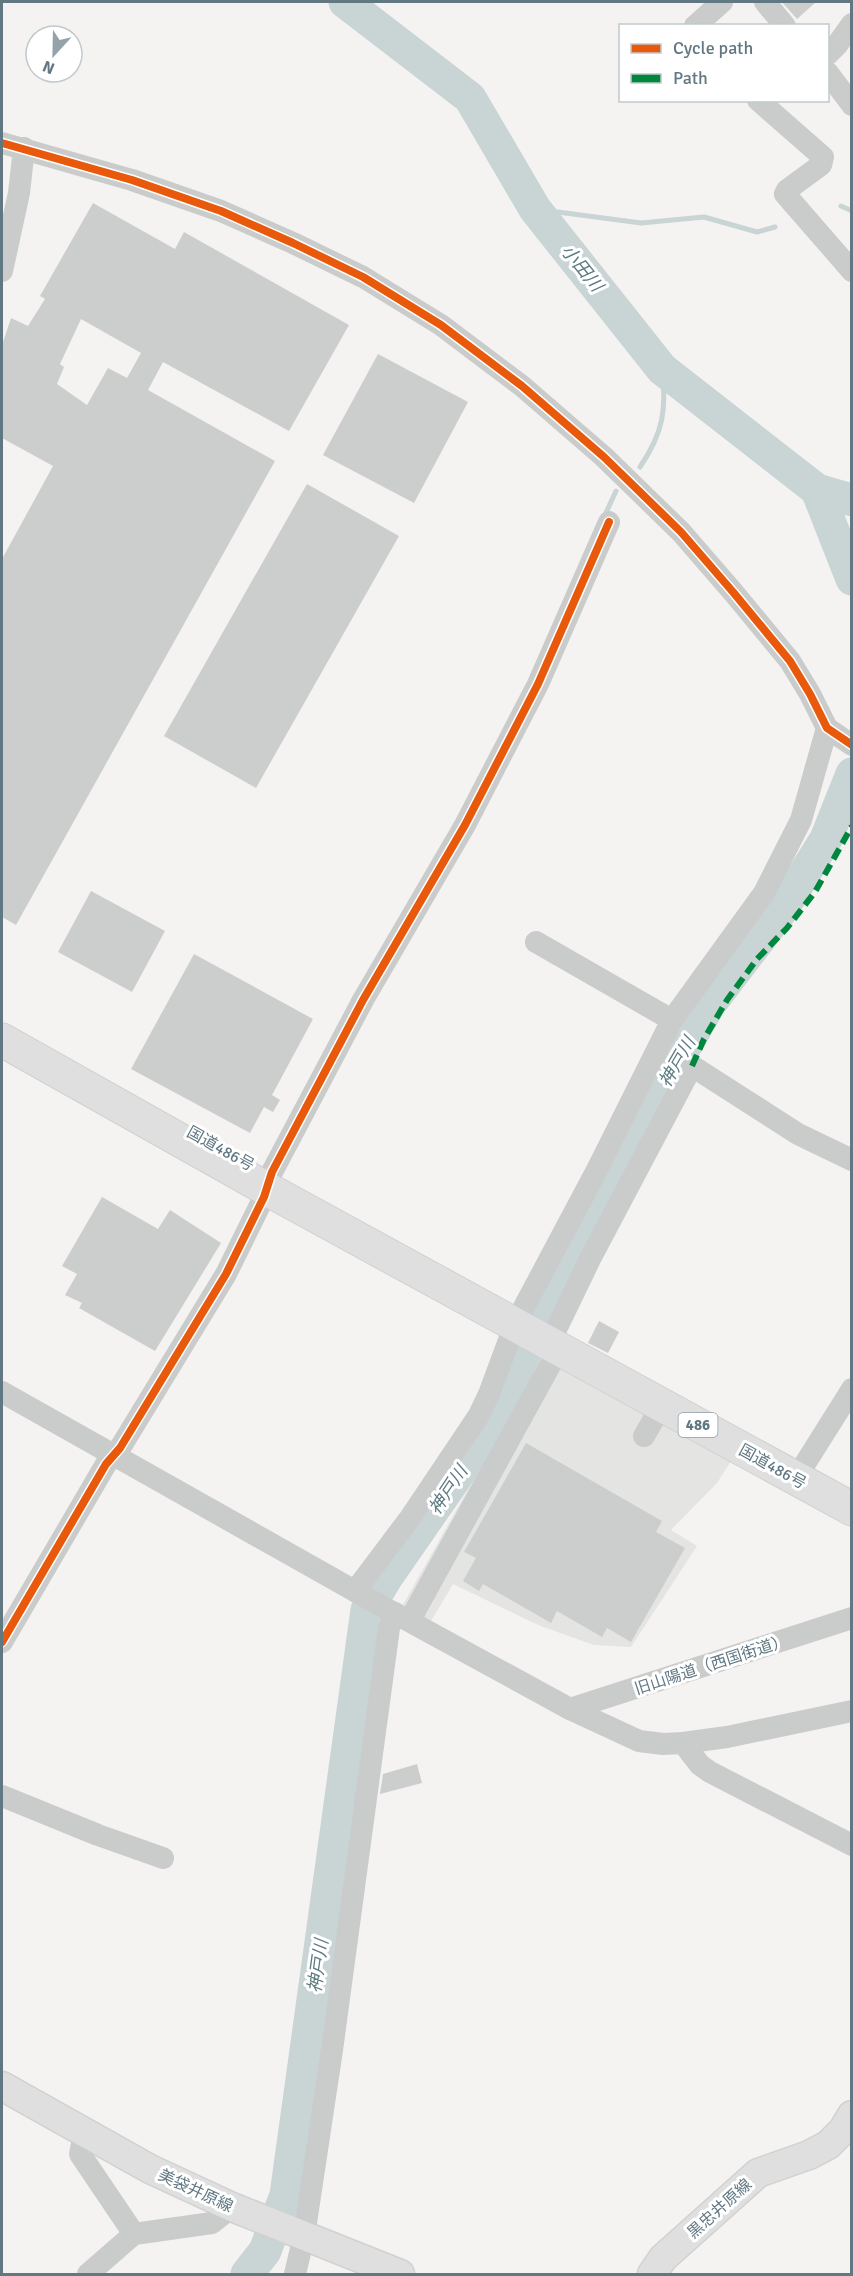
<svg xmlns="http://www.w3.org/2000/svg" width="853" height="2276" font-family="Signika,'Noto Sans JP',sans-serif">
	<rect width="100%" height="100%" fill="#f4f3f1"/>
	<path fill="#e4e4e3" d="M545,1352l188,106 -16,25 -46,47 26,16 -66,101 -37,-2 -56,-20 -85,-41 -25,42 -28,-16z"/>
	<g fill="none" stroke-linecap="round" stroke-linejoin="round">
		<g stroke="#c9d4d5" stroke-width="5">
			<path d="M841,206l11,5"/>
			<path d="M535,209l106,14 63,-6 53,15 18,-5"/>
			<path d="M640,467c23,-34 27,-57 22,-98"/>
			<path d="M604,517l12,-26"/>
		</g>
		<g stroke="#c9d4d5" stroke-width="33">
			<path d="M345,2l125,96 65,111 127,160 155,121 35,10"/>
			<path d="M817,490l35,89"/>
			<path d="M247,2274l18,-23 21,-56 81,-585 19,-32 95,-137 154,-307 74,-129 72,-94 45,-72 26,-65"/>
		</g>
	</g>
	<g fill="#cccecd" fill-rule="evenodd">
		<path d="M782,2h34l-19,17z"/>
		<path d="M93,203l82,46 9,-17 165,93 -60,106 -126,-69 -15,28 127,71 -259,464 -14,-8v-358l51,-93 -51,-28v-93l9,-27 17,8 17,-27 -5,-3zM81,319l60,34 -14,25 -19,-10 -21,37 -30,-21 7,-17 -4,-3z"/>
		<path d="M378,354l90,48 -54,101 -91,-48z"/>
		<path d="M307,484l92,52 -143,252 -92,-52z"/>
		<path d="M91,891l74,40 -33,61 -74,-40z"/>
		<path d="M194,954l119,65 -41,76 8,5 -7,12 -9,-5 -14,26 -119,-64z"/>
		<path d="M102,1197l56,32 12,-19 51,33 -66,108 -76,-43 3,-5 -17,-8 12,-21 -15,-8z"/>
		<path d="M599,1321l20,11 -11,21 -20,-10z"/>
		<path d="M526,1443l136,78 -6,11 29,16 -54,94 -24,-14 -5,9 -45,-26 -6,12 -68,-39 -4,7 -16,-10 13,-23 -12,-6z"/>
		<path d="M417,1764l5,19 -42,11 3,-20z"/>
	</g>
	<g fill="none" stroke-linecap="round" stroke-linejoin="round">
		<defs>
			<g id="major">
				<path d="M2,2086l148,83 82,38 168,67"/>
				<path d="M652,2274l11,-16 95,-85 51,-18 19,-10 15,-15 9,-15"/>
			</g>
			<path id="highway" d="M2,1040l265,149 585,320"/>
		</defs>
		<use href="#major" stroke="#d0d1d0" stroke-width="31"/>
		<use href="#highway" stroke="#cfd0d0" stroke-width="35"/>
		<g stroke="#cacccc" stroke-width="22">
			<path d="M765,2l20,24"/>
			<path d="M695,26l27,-24"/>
			<path d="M828,54l9,-9 15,-21"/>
			<path d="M828,73l24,32"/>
			<path d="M758,100l65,57 -2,8 -34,25 -2,4 67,77"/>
			<path d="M2,143l130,37 89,31 72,32 70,34 78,48 81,61 82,71 77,75 52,60 57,69 20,33 17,34 25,17"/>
			<path d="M2,271l17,-78 5,-45"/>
			<path d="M536,942l136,78"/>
			<path d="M549,1344l42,-87 101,-191 106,68 54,26"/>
			<path d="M2,1392l383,216 185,101 69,32 24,3 20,-1 44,-6 125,-26"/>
			<path d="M644,1436l18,-31"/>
			<path d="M796,1478l56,-89"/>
			<path d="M355,1591l55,-73 69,-103 10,-21 26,-70 83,-156 74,-148 92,-127 37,-73 26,-92"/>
			<path d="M410,1620l149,-271"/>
			<path d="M2,1642l104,-178 14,-16 106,-174 38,-77 8,-25 91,-172 102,-175 73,-141 71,-162"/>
			<path d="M570,1709l282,-91"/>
			<path d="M683,1743l17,22 10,7 142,73"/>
			<path d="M2,1796l96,39 65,23"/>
			<path d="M84,2133l-4,21 54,80"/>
			<path d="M88,2274l46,-40 78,-11 20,-16"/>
			<path d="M295,2274l9,-38 28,-186 57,-422 6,-15"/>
		</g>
		<use href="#major" stroke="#dfdfe0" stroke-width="28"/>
		<use href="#highway" stroke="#dfdfe0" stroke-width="33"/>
		<path stroke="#00873e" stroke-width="6" stroke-dasharray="12 6" stroke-linecap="butt" d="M692,1066l12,-27 23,-39 30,-41 30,-31 28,-36 37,-66"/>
		<defs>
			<g id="cycleway">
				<path d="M2,143l130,37 89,31 72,32 70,34 78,48 81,61 82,71 77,75 52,60 57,69 20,33 17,34 25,17"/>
				<path d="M2,1642l104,-178 14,-16 106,-174 38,-77 8,-25 91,-172 102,-175 73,-141 71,-162"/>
			</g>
		</defs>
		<use href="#cycleway" stroke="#fff" stroke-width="11"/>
		<use href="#cycleway" stroke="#e8590c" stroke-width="8"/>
	</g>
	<g text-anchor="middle" stroke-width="6" stroke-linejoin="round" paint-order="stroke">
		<rect fill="#fff" stroke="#90a0a8" stroke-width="1.5" x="678.5" y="1413" width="39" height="24" rx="4.5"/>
		<g font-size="15" font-weight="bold" fill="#617883">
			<text x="698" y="1430">486</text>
		</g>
		<g font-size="16" fill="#617883" stroke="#fff">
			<text transform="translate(221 1148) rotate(29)" y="6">国道486号</text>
			<text transform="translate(773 1466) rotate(29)" y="6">国道486号</text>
			<text transform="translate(711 1664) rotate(-18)" y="6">旧山陽道（西国街道）</text>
			<text transform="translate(196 2190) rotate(25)" y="6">美袋井原線</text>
			<text transform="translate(719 2208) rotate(-42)" y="6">黒忠井原線</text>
		</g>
		<g font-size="18" font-style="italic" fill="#5d7b80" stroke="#fff">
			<text transform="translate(582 268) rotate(51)" y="6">小田川</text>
			<text transform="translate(677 1062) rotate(-60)" y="6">神戸川</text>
			<text transform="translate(448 1490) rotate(-56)" y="6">神戸川</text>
			<text transform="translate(318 1966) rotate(-82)" y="6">神戸川</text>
		</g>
	</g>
	<rect width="853" height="2276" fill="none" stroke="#617883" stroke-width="6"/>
	<rect x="619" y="24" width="210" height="78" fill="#ffffff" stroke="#c0c9cd" stroke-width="1.5"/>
	<rect x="631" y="44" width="30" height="9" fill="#e8590c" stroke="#c0c9cd" stroke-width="1.5"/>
	<text x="673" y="54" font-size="18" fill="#617883">Cycle path</text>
	<rect x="631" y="74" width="30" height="9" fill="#00873e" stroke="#c0c9cd" stroke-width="1.5"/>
	<text x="673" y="84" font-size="18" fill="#617883">Path</text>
	<g transform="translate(54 54) rotate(202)"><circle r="28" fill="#ffffff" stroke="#c0c9cd" stroke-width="1.5"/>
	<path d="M0-4.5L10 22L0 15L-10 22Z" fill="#94a3aa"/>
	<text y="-9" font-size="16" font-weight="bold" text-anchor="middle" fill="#617883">N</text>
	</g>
</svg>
